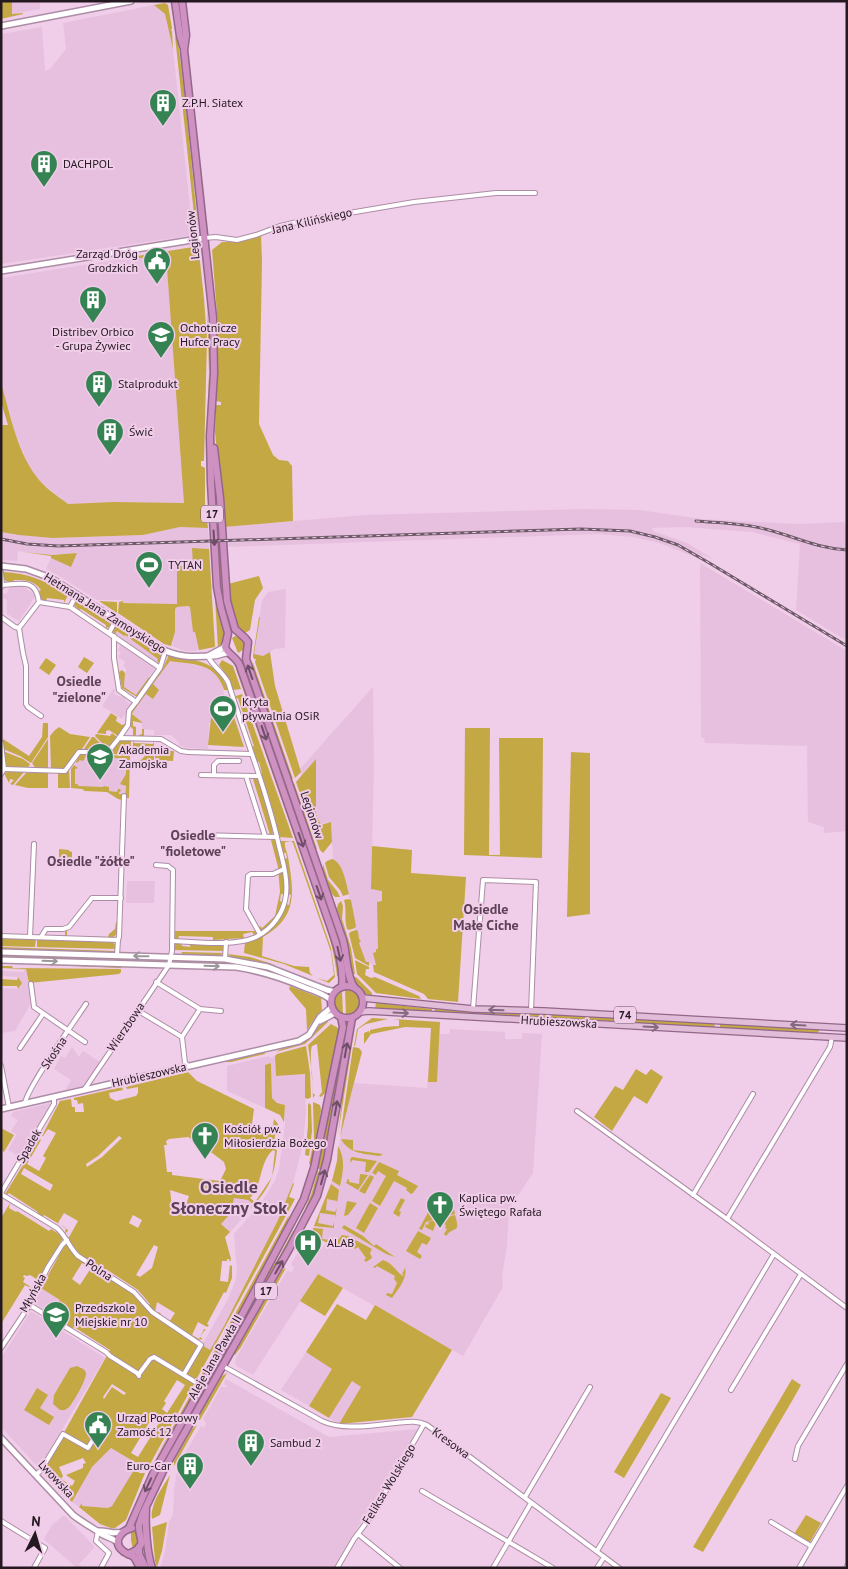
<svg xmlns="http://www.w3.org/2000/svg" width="848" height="1569" font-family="'PT Sans',sans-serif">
	<rect width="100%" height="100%" fill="#f0cde8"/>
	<g fill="#e8c0df">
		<path d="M12,1h28v8l-28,5z"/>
		<path d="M154,5l11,9 8,35 20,186 -192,29v-230l41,-7 3,44 5,-2 16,-20 -3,-26z"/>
		<path d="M166,254l19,250 -72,-2 -45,2 -26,-21 -12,-15 -14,-33 -15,-52v-105l127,-20 3,3h4v-2z"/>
		<path d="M585,509l55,1 61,9 54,3 45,2 44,-2 1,3h2v116l-51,-31 4,-66 -48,-12 -67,-5 -33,1 1,3 34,12 28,17 -12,-5 -3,4 -41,-16 -26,-6 -35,-3 -373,13 -1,-20 141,-12z"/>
		<path d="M180,527l28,1 1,20v1h-8l-8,17h-16v38l-54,-1 -1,-3h-25l-36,-23 -15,-8 5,-11 20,8 5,-13 -24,2 -34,-4 -1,10 -16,-1v-28l18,3 33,3 91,-3z"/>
		<path d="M700,563l147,88v180l-23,2v-6l-16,-5 -1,-76 -102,-3 -1,-5 -3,-1z"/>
		<path d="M22,586l14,9 -17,26 -12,-7v-14l-4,-2v-5l3,1 4,-7z"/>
		<path d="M286,589l-1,59 -10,1 -12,7 -9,-1 8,-55 6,-8z"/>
		<path d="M188,606l2,1 3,25h2l4,18 -5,1h-9l-13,-5 3,-14v-23l2,-2z"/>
		<path d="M117,631l6,5 1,-1 35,24 -2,2 2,2 -23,32 -12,-8 1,-14 2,-4 -4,-3 2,-4 -7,-5 3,-5 -3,-2 3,-6 -4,-3 2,-4 -4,-3z"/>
		<path d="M170,660l34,7 12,7 5,9 8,28 -8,7 -12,5 -1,26 -22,-1 -7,-3v-3l-8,-7h-17v-5l-12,-1v-7l-10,-8z"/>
		<path d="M373,687l1,80 -3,122h12l-5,78 -12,-5 -8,-19 -10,-51 -9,-28 -6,-5 -2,-36 -4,-1 -6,3 -22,-55z"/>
		<path d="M113,689l3,1 -2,3 6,4 2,-2 3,1v4l5,4 1,-3 2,2 -11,16 -20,-13z"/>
		<path d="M82,756l45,1 -2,39h-11l-11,-7 -29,-1v-22z"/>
		<path d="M127,881h28l-1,22h-28z"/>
		<path d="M1,968l25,1 4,20 1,14 -16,28 -14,2v-45l17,1 4,-6 -4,-6 -17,-1v-5l23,1v-2z"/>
		<path d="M450,1029l55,3v7h17v-6l20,1 -9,139 -24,36 -2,36 -5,31 1,11 -40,69 -145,-82 -65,101 -16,-9 -2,-3 1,-5 51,-87 5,1 2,-5 -3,-3 14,-24h5l11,10 5,-7 -13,-12v-3l18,-44 6,-23 4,-29 13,-49 73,5 4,-54h17l2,-2z"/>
		<path d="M72,1047l7,10 4,-6 17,11 -17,24 -18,5 6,-11 -17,-11 7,-13 4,2z"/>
		<path d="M269,1056l1,2 5,-2 1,20 29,-2 1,40 -4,35 -9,34 -15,37 -54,106 -14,24 -8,-5 26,-46 7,-17 2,-10 -3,-38 27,-31 14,-22 4,-12 6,-45v-19l-8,-2 -5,-5 -1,-35 -6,2v43l-38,-17v-25z"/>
		<path d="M51,1103v2l-31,52 -12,-7 9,-16 -6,-3 7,-11 -7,-4 2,-4z"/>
		<path d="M234,1198l14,2 6,5 -24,27 -9,-8 10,-11z"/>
		<path d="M41,1288l19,12 -13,11 -12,-7 -1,-3z"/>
		<path d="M31,1311l74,47 -66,110 -38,-41v-69z"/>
		<path d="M306,1352l27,17 -24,37 -28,-16z"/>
		<path d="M226,1379l103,58 89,-8 -85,139h-173l5,-17 4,-30 4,-6 1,-25 4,-25 23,-39 3,2 2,-5 -3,-4 18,-32h7l-3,-2 -1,-3z"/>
		<path d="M352,1381l9,6 -22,37 -10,-6z"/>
		<path d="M111,1448l27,16 -26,42 -4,2 -27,-2v-2l-2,3 -7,-5 20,-35z"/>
		<path d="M64,1515l31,32 -16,17 2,2 -1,2h-3l-33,-29 8,-14z"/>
	</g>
	<g fill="#c4a844" fill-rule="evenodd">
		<path d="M1,1h11v13l11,-1v1l-22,5z"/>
		<path d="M165,3l3,2 4,23 -1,3h1l1,18 -8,-35 -11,-9 -16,3z"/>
		<path d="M175,36l3,6 7,56 13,130 -2,5z"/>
		<path d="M261,235l1,26 -3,163 14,31 6,5 9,1 4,5 1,55 -69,6 -9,-95 1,-27h5v-3l-5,-1 2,-75 -6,-76 10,-8h13z"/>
		<path d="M193,247l5,2 1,3 5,47 3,40 -3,122h-3v5l4,2v37l3,23 -28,-1 -37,8 -91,3 -33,-3 -18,-3v-107h7l-7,-23v-19c10,33 16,71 39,98 8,9 19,16 28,23l45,-2 71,1 -18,-249 -31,5 2,-3z"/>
		<path d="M207,302l3,56 -4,101 3,-87z"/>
		<path d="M217,542h4l4,59 8,30 -2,1 -10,-34z"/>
		<path d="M212,547l14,86 -4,12 -4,3z"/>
		<path d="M192,548l17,1v-1l6,99 -16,3 -4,-18h-2l-3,-25 -2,-1 -11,1 -2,2v23l-4,14 -7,-2 -46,-31 1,-11 4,-1v2l54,1v-38l16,-1z"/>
		<path d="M23,552l29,3 25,-2 -6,14 -20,-9v-2z"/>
		<path d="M3,572c25,1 44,9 65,23l-4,8v-3l-17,-2 -1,3c-7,-1 -5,-4 -7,-10l2,-1c-7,-10 -16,-10 -27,-10l-1,2h-5l-5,-3z"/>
		<path d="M259,576l4,12 -8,12 -5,30 -5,3c-16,-9 -15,-32 -17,-49z"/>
		<path d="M76,600l36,24 -1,2 -5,2v-3l-25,-16 -2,1 -5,-5z"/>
		<path d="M99,601l18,1v11z"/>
		<path d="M259,617h1l-6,37 9,2 7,-4 5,34 26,86 -6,6 -40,-116 1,-3h-2l-1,-3z"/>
		<path d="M115,626l47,30 -2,8 -3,-3 1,-2 -33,-24 -1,1 -7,-5 -2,3 -2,-2 -1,-3z"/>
		<path d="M235,636l7,2 3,6 -2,6 -5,3 -6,-15z"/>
		<path d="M167,655c27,6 50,3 61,35h-4c-9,-28 -30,-25 -54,-29l-17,23 6,6 -6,9 -7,-5 -13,18 -1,2 10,8v7h2v8h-4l-1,-2 3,-1v-11l-9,-2v5l3,1v8l-3,2v-8l-3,-3 2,-15 31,-43 5,-11z"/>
		<path d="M84,657l10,6 -7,10 -9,-6z"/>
		<path d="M46,658l10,7 -7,10 -10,-7z"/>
		<path d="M222,660l11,6 8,23 -8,1 -5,-13 -9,-12z"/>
		<path d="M253,663l40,116 -3,-1 -40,-114z"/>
		<path d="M245,665l65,187 -16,-39 -51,-147z"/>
		<path d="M238,668l65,186 -2,1 -65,-186z"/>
		<path d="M122,670l3,3 -1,14 12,8 13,-18 2,1 -14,19 -15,-9 -3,-16z"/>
		<path d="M242,694l51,144 -14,-1 -19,-62 2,-2 -3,-11h-3l-5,-15 3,-1 -16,-48 -3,1 1,-3z"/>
		<path d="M229,702l15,45 -36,-2 3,-27h10v-7h8l-2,-8z"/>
		<path d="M111,713l6,4 -1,4 6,4 3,-1v2l-7,10 -9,-6 -3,1v3l-9,-1z"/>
		<path d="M43,723h5v14l-17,26 -11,-7 -17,-7v-10l26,17 13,-19z"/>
		<path d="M59,727l11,7 20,3 -8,12 -7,4 -9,15 -5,1h-10l-1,-33 4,-5z"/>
		<path d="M465,728h25l-1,127h11l-1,-117h44l-1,120 -78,-3z"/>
		<path d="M112,733l5,4 -8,13 -14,-14 1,-2 14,2z"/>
		<path d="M92,737h2l13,13 -23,-1z"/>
		<path d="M48,739v30h-12l-4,-6z"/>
		<path d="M131,740l-1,15 -17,-1 -2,-2 9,-11z"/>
		<path d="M133,740l1,3 19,1 1,-3v13l-21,1z"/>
		<path d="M3,751l20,8 7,5 -3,5 -21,-1z"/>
		<path d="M161,751h13l-1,10 -18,-1v-5z"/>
		<path d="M571,752l19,1v161l-23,3z"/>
		<path d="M82,754l48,2 -1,42h-4l1,-12 -6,-2 6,-10v-5l-3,-1 2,-3 4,-1h-4l-2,-5 -17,-2 -2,3h-2v-1l-2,-2h-15l-1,3 -2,1 -2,-1 -3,3 -1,-1 3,-6z"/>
		<path d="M146,755h8v11l-18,-1z"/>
		<path d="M316,759v55l5,11 10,-3 1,20 -9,11 -3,-3 -24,-68z"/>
		<path d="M74,765l4,3 -3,1v15h2l2,2 24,1 1,-1 5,1v4l8,1 1,-3h2l1,2 -2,1v2h3v6l-4,-1 -11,-7 -22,-1 -3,-2 -11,-1v-19z"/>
		<path d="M69,769l1,19h-12v-15h6z"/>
		<path d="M8,772h16l-11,13 -3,-1 4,-4 -4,-1 -1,4 -5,-10z"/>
		<path d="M26,773h22v15h-20l-13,-3z"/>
		<path d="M255,778l3,1 12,39 3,15 -3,2 -17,-56z"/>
		<path d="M294,783l23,66h-1c-7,-21 -16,-41 -23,-63z"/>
		<path d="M274,839c8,12 11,41 10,55h-3l-1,7 2,1c-4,12 -10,24 -22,29l-1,-3 1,-2 2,2 13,-12 5,-24 -2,-25 -7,-27z"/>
		<path d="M280,841h14l37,107 4,29 -6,6 -12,-5 10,3 7,-6 -3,-23 -38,-109 -2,-2 -6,1c-1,5 2,9 3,15 6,35 10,60 -25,80l-1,19 32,10 15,1 1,6 3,3 -29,-12 -40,-11 1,-11c21,-6 33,-17 41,-38l3,1 2,-10 -3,-1v-15l-4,-20 3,-1 -1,-5h-3z"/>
		<path d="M372,846l40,4 -1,23 55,4 -8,125 -30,-3 -4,-5 -50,-22 -1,-7h3l-3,-12 3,-1v-3h2l-1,-47 5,-1v-10l-11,-2z"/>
		<path d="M59,849l10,1v1l3,1v6l-13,-1z"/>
		<path d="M304,856l33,98 3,22h-3c-4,-41 -22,-80 -35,-119z"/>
		<path d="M332,859c11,3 14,24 17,35l-6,2 -3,-6 -11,-13 -4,-14 2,-2z"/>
		<path d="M323,864l5,16 9,11 3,6h-5c-7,-6 -13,-24 -12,-33z"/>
		<path d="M348,899l3,1 5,26 -1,2 -6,2 -2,-1c-3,-10 0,-19 -3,-29z"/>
		<path d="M341,901l2,5 -1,13 9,29 4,26h-3l-5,-36 -10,-29 1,-5z"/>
		<path d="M116,922l2,1 -1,11 -5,4 -47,-1v-6h2v5l41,1 1,-3 6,-5z"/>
		<path d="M356,930l2,1 1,8 2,2 -2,2 7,19h3v4l-14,-8 -6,-24 1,-2z"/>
		<path d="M174,931h82l1,2 -3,2 -2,-3 -9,2 1,4 -31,2v-3l-34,-1 -1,4 -4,-1z"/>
		<path d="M1,938l35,1 -1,8 -34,-1z"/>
		<path d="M37,939l75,3 4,3v4l-79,-2z"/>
		<path d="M177,943h4l1,3 8,1v-3h31l3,2v5l-50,-1v-5z"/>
		<path d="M1,947l114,4 -1,2 -113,-3z"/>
		<path d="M182,952l41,1 -3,3 -39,-1z"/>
		<path d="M24,954l137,5v2l-160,-4v-2z"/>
		<path d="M228,954l22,3 26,8 -44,-7z"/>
		<path d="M173,959c26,1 52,0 77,6 25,5 49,16 73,26v1c-25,-10 -49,-21 -75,-25 -24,-5 -50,-4 -75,-4z"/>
		<path d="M355,960l14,7v2h-3l-1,6 6,3 4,-1 44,19 2,3 -45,-6 -19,-19z"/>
		<path d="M31,963l90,3v2l-98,-4z"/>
		<path d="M1,966h11l1,2 108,1v3l-2,2 -90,9 -3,-14 -25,-1z"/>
		<path d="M18,977l4,6 -4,6 -1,-3h-16v-7l16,1z"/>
		<path d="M356,977l16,16v4c-8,-2 -16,-11 -20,-19z"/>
		<path d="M290,986l31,12 1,12 -7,8 -8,12 -1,-21 -17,-20z"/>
		<path d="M345,990c20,0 21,24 1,26z"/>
		<path d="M342,991l1,24c-11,-6 -11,-18 -1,-24z"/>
		<path d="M376,1003l56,6v4l-57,-4z"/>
		<path d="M435,1009l53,4 56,1 2,3 -2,2 -109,-6z"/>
		<path d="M554,1014l159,9 2,3 -2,3 -161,-10 -1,-3z"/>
		<path d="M372,1018l16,1 -22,5 -8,5 -3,17h-1l3,-17z"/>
		<path d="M326,1019l2,3 -23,22 -29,8c9,-6 21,-6 31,-12 8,-6 11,-15 19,-21z"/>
		<path d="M393,1019l47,3 -3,60h-9l3,-54 -26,-1 -34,7 -7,10v-11l5,-2 1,3v-4l14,-3 15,-1v-6z"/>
		<path d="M331,1024l9,5 -15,64 -4,4 -2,-1 3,-4 -5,-48 -5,2c-3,7 1,38 1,47l2,2 -2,3 -1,-25 -4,-28z"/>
		<path d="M720,1024l99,5 1,1 -4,4 -96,-6z"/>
		<path d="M344,1029l4,1 -25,142 -5,-4 6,-28 2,-23z"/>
		<path d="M352,1031h2l-16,104 6,-53z"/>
		<path d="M306,1046l4,27 1,24 -3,2 -3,-1v-24l-29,2 -1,-20 2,-2z"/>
		<path d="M353,1047l6,1 3,4 -22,85z"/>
		<path d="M264,1051l1,3 -34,8h-8z"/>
		<path d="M271,1063l1,35 5,5 8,2 -1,17 -4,-7 -15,-7v-43z"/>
		<path d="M636,1069l10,6 5,-6 12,8 -16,27 -13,-8 -22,35 -18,-14 21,-31 8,4z"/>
		<path d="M188,1072l9,9 57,28 -3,22 21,3 2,-15 4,5v10l-3,1 -1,14 3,1c-3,26 -6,35 -23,55l-6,-5 -14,-2 -3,15 -10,11 9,8 -5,5 6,22 -1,3 -1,-3h-2v2h-5l-2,20 8,1 2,-17 2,1v12l-6,15 -2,-1 -17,32 2,1 -2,2 -9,-5 -6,13 7,4 5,-10 2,1 -2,1 -4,6 3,2 -6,1 -1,4 1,2 -1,4 6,-5 8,5 14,-24 54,-106 15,-37 1,1 -5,13 6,2 -146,267 -2,2 -9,-4 -27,-16 -19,19 -20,35 -30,-30 68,-122 -36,-23 -2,2 -5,-4 1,-2 -14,-9 -2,2 -7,-4 15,-12 -19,-12 37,-67 -14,-8 -6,10 10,7 -1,2 -2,1 1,-5 -22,-13 -2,2 -5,-3 1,-2 -29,-19 -2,2 -2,-1 18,-29 -1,-3 14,-23 2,-1 3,2 -14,24 12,7 7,-13 -3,-2 13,-23 -8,-4 -5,7h-1l18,-35 11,-2 1,8h3v5h9l-1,-9 -5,1 -1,-4h-3v-2l48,-11 1,3 -14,3 1,5 6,3 20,-5 2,-3v-6l-11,2 -1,-2zM119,1136l3,2 -20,19 -15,10 -1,-3 12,-8zM188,1137l11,6 25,19 2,7 -6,12 -48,-6v-3h-5l-3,-27h3l-1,-4 3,-2zM273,1150l2,1 -3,26 -17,25 -5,-4c13,-13 9,-36 23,-48zM24,1168l29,17 -3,6 -29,-17zM170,1190l19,6 -5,15 -12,-4zM133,1215l9,5 -4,8 -9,-5zM154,1245l4,2 -6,21 -12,9 -4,-2zM82,1263l9,5 -11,17 -8,-6zM106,1269l32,21 12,14 -1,1 -12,-13 -32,-21zM157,1302l18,11 -6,9 -9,-6 1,-2 -2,-2 -2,2 -2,-2zM177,1380l8,5 -18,28 -5,-4 4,-6 -2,-2zM112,1384l14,9 -2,2 -12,-8 -8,12 -1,-2zM91,1415l15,10 -2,4 -9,1 -2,2 -9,-6zM153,1416l8,4 -23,37 -7,-4zM83,1458l3,5 -3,1v4l-17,7 9,6 -3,5 -11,-7 2,-3 -4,-9z"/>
		<path d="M313,1102l7,3 1,5 -9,55 -3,-1 5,-24z"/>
		<path d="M309,1103l2,2 1,26 -3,25 -4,-1 3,-29v-21z"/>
		<path d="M1,1128l13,7 -10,17 -3,-2z"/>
		<path d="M341,1139l12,1v10l30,4 -3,2c-15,-2 -31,-2 -39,-17z"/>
		<path d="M338,1146c8,13 5,27 2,40l-8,-5 5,-20z"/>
		<path d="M352,1157l25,4 -8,11h-4l1,-10 -14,-2 -1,3 -1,-4z"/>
		<path d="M379,1162l20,9 -2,4 21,11 -5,7 -2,1 -5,-4 1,-2 -13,-7 -14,25 -8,-5 14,-25 -8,-5 -2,4 -4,-2z"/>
		<path d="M318,1171l4,5 -4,10 -17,37 1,-7 9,-21z"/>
		<path d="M360,1174l8,1 -10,15 -12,-7 2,-4h1v3l10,2z"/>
		<path d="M370,1175l4,2 -9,17 -6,-3z"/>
		<path d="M331,1184l8,6 -2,14v-3l-10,-2 -1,11 9,2 2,-4 -2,10v-3l-15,-2 -2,10 15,3 1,-4v6l-20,-2z"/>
		<path d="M446,1195l5,4 -3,3 2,8h4l1,4 -29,8 -4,8 -3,-1 12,-22 7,1z"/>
		<path d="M401,1198l4,2 -6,11 2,1 -2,5 -6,-4z"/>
		<path d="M347,1201l10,2 -9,12 -4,1z"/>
		<path d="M10,1203l-1,5 7,4 1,-1 32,20 2,-2 13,8 -26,43 -8,-5 -3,1 -3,-1 -1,2 2,1 -2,4 11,7 -10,18 -2,-1 11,-17 -8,-4 -24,39v-106z"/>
		<path d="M370,1203l8,5 -14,25 -8,-5z"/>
		<path d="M289,1215l-4,18 -63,115 -4,-3z"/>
		<path d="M455,1215c6,20 -1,10 -9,21l-2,-2 3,-5 -2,-1 1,-3 -6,-3 -1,2 -3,-1 -3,8 -8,-4 1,-3 2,1 1,-2 -1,-1z"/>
		<path d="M344,1225l19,11 11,10 2,-2 19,13 -9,-3 -44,-26z"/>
		<path d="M297,1228l-69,123 38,-75 13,-19 14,-26z"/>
		<path d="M313,1228l10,1 -1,10 9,1v-3l1,2 -2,3c-7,2 -12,-6 -17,-12z"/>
		<path d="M418,1231l13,7 -4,7 -5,-2 -5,9 5,4 -2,3 -14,-8z"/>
		<path d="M342,1235l6,1 24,13 -2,4 2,5 -6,4 -2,-2 2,-2 -8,-11 -3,2c-4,-5 -9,-4 -12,-8l-8,7 3,-8z"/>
		<path d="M383,1260c10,3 13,12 20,16l1,-1 -2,-1 3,-6c3,10 -8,23 -13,30l-6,-3 1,-2 5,1 5,-11 -3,-4 1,-3 -18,-10 -2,2 -2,-1z"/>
		<path d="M286,1268l-45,79 -6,8 -1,-1 48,-84z"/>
		<path d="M318,1274l25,14 -18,28 -25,-15z"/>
		<path d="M337,1304l29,16 9,-15 77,45 -40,67 -73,7 22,-37 -9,-6 -23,37 -20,-12 23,-37 -26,-17z"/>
		<path d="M215,1350l5,1 -18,27 -4,3z"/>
		<path d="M77,1366c4,2 8,3 9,7 1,6 -14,32 -18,35 -4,3 -4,2 -8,2l-7,-6 1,-9 16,-27z"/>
		<path d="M213,1372l2,1 -47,83 13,-29z"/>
		<path d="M227,1373l-27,47h-1l-1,-2 24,-42z"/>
		<path d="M792,1379l9,6 -9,16 -89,151 -10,-5z"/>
		<path d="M196,1386v3l-45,78 45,-82z"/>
		<path d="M37,1388l11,7 -8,13 14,9 -5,8 -25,-15z"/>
		<path d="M661,1393l10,5 -47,80 -10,-6z"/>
		<path d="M197,1425l-23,41v-5l18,-32z"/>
		<path d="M132,1468l6,2 1,3h6l-19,47 -11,8h-4l-11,-4 -21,-17 3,-4v3l26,2 4,-2 22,-36z"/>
		<path d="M170,1475l-10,40 -8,4c-2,-15 10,-31 18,-44z"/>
		<path d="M806,1515l15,8 -12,21 -15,-10z"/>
		<path d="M167,1522l-5,29 -5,16 -2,-6 -3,-34z"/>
		<path d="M131,1530l5,2 3,10 -6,7 -2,-9z"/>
	</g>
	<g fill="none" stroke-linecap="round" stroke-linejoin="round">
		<defs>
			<g id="street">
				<path d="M204,238l12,-1 21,3 19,-5 24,-9 22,-5 112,-19 82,-9h39"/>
				<path d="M1,572l1,13"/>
				<path d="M1,587l1,-2c19,-1 34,-7 37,17l-20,26 4,25 3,13v38l2,3 13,9"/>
				<path d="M39,602l31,5 90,61 -24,34"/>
				<path d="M70,607l7,-13"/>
				<path d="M1,617l14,10 4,1"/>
				<path d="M109,633l7,-13"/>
				<path d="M114,636v22l5,32 17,12 -7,9 -1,14 -9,13"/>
				<path d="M160,668l5,-16"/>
				<path d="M1,743l3,26 -3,5"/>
				<path d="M4,769l61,2 14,-19h29l11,-14 42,1 20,12 7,1 63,2"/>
				<path d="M201,775l57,1"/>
				<path d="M214,775v-10l4,-4h21"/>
				<path d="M246,776l19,60"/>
				<path d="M199,835l78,2"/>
				<path d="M260,934l-14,-25 2,-33 3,-2h22l11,-5"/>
				<path d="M1,936l117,4 1,-3 5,-141"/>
				<path d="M30,937l4,-93"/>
				<path d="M41,937l5,-8h17l6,-2 23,-29h29"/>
				<path d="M172,941c24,1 61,6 84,-4 16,-8 28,-24 30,-42 2,-16 -3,-33 -7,-49 -12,-55 -34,-109 -51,-164 -5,-10 -16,-16 -20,-26"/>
				<path d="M117,955l1,-15"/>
				<path d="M225,959l1,-17"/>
				<path d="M156,982l44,27 21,2"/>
				<path d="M31,984l3,23 51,35"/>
				<path d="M473,1009l10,-129 53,2 -5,129"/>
				<path d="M137,1010l45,27"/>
				<path d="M20,1048l23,-34"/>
				<path d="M1,1066l8,41"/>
				<path d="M188,1066l-3,-3 -3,-26 18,-28"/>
				<path d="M84,1090l85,-125 3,-14 1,-81 -5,-4 -12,-1"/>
				<path d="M25,1104c-1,-12 51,-85 61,-100"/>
				<path d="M577,1111l150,108 120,89"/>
				<path d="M1,1193l53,-89v-7"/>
				<path d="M1,1194l56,34c9,8 12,19 21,28l56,36 18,20 49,33 -17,29"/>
				<path d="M693,1195l60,-101"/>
				<path d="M727,1219l103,-172 2,-10"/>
				<path d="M29,1306l4,1 73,45 4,4 27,17 2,3"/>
				<path d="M1,1348l28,-42 19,-39 14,-22 5,-5"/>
				<path d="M223,1366l99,55c22,10 50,4 74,2 11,-1 20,-3 31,2l192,143"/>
				<path d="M139,1374l11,-15 4,-2 48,29"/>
				<path d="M731,1390l70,-116"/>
				<path d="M795,1459l3,-13 49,-82"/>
				<path d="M36,1475l5,-5 22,-36 25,14 9,-15 9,-1"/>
				<path d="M422,1491l131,77"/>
				<path d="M525,1497l65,-110"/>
				<path d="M1,1521l44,27 -11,20"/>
				<path d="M771,1522l40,24"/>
				<path d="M98,1531l-2,10 13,12 -8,15"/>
				<path d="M358,1534l42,34"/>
				<path d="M597,1551l177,-297"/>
				<path d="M337,1568l17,-29 18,-24 52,-91"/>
				<path d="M493,1568l38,-65"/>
				<path d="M597,1568l7,-11"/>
				<path d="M799,1568l48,-82"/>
				<path d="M846,1568l1,-2"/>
			</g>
			<g id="secondary">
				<path d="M1,26l130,-25"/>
				<path d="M1,271l203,-33"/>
				<path d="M1,566l25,3 25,9 107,69c18,11 35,10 55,9 5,0 10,-3 15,-3"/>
				<path d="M208,656l15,-8 2,-3"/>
				<path d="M1,952l224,7 43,8 59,23 8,2"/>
				<path d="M1,960l235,7c25,4 47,11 70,21 9,3 18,6 25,12"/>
				<path d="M320,1021l15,-8"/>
				<path d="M1,1109l298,-68 10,-6 11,-18 12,-10"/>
				<path d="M1,1438l72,77c9,7 18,12 27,18 6,5 13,4 18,10"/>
				<path d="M98,1531c9,-1 15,4 24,1"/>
			</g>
			<g id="primary">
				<path d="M363,998l110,11 71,2 303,17"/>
				<path d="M360,1012l9,-1 478,27"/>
			</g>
			<g id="highway">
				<path d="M175,1l5,35 3,10"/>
				<path d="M182,1l4,34 -2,15 29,268 1,55 -4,63 1,47 6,104 4,21 7,25 -3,14c3,8 12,10 15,19l93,268c6,17 11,35 9,53"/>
				<path d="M214,448l6,50 7,103 8,28 10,9 3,4 -2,17 97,281c4,15 3,35 11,47"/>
				<circle cx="347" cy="1002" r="16"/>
				<path d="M146,1510c-1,15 1,44 6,58"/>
				<path d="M129,1528l24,-54 90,-161 61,-114 10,-31 29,-141 -2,-10"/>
				<path d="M132,1528c-10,2 -21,14 -9,23 3,3 7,3 11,6 2,3 4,7 6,11"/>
				<path d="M139,1547v7l7,14"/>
				<path d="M128,1554c22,-9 10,-14 11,-29l4,-12 20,-42 126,-222 28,-53 10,-36 25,-142"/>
			</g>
		</defs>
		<use href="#street" stroke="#ad8da6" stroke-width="6"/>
		<use href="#secondary" stroke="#ad8da6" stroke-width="8"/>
		<use href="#primary" stroke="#92678a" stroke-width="8"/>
		<use href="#highway" stroke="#92678a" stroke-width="9"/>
		<use href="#street" stroke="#fff" stroke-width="4"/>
		<use href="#secondary" stroke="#fff" stroke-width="5"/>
		<use href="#primary" stroke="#e2bdda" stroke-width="5.5"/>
		<use href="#highway" stroke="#ce91c2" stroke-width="6"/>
		<defs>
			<g id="rail">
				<path d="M696,521c23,2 47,2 69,8 29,7 50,19 82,21"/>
				<path d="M1,539l26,5 31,2 523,-17 49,2 25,6 23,8 33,19 136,82"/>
			</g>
		</defs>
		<use href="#rail" stroke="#6e5a69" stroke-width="3"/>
		<use href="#rail" stroke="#f0cde8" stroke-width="1" stroke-dasharray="4" stroke-linecap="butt"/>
	</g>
	<defs><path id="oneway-shaft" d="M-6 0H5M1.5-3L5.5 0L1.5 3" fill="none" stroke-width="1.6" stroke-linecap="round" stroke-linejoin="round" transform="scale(1.25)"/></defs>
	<g stroke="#704e69">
		<use href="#oneway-shaft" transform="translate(214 538) rotate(86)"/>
		<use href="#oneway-shaft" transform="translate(250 672) rotate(-109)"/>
		<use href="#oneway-shaft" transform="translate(264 733) rotate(71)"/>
		<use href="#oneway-shaft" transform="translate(301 840) rotate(71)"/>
		<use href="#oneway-shaft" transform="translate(319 893) rotate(71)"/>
		<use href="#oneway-shaft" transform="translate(339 954) rotate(78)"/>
		<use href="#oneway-shaft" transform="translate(346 1050) rotate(-80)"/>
		<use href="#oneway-shaft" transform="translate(336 1108) rotate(-80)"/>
		<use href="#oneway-shaft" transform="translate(323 1177) rotate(-74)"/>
		<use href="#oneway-shaft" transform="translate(279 1267) rotate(-60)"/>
		<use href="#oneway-shaft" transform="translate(148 1485) rotate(115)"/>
	</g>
	<g stroke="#9c979b">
		<use href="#oneway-shaft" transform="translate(141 956) rotate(-179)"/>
		<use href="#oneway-shaft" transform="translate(50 961) rotate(2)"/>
		<use href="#oneway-shaft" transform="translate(212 966) rotate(2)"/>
	</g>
	<g stroke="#836a7e">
		<use href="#oneway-shaft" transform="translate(496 1010) rotate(-178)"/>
		<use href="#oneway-shaft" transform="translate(401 1013) rotate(3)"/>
		<use href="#oneway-shaft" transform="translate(798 1025) rotate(-177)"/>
		<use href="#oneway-shaft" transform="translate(651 1027) rotate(3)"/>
	</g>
	<defs>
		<symbol id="building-pin" viewBox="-11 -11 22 30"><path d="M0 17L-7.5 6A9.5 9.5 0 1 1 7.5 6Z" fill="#358353" stroke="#f0cde8"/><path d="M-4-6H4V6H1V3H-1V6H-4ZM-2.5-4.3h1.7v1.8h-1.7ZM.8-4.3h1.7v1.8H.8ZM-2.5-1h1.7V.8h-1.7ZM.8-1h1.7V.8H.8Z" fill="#fff"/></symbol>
		<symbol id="civic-pin" viewBox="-11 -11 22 30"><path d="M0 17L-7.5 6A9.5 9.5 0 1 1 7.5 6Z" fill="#358353" stroke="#f0cde8"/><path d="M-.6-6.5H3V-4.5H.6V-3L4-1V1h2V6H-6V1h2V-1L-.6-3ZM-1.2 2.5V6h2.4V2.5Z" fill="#fff"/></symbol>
		<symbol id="school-pin" viewBox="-11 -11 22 30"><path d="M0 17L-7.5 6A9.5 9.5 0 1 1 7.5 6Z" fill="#358353" stroke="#f0cde8"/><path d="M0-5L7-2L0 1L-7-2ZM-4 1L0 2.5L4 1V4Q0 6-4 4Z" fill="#fff"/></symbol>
		<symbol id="stadium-pin" viewBox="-11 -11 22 30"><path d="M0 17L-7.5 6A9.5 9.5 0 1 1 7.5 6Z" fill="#358353" stroke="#f0cde8"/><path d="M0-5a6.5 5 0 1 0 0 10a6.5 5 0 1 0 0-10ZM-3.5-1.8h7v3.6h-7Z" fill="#fff"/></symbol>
		<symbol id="university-pin" viewBox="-11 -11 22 30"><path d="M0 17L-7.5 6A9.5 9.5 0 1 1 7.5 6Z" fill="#358353" stroke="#f0cde8"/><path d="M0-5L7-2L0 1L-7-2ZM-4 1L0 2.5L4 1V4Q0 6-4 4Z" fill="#fff"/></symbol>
		<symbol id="church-pin" viewBox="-11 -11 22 30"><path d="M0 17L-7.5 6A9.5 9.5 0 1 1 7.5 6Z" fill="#358353" stroke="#f0cde8"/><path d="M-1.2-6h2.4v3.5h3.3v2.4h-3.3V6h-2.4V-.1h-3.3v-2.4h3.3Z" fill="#fff"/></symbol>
		<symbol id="hospital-pin" viewBox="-11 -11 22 30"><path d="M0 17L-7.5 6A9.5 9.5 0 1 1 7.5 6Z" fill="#358353" stroke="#f0cde8"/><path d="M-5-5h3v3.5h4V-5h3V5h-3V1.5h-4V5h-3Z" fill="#fff"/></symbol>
	</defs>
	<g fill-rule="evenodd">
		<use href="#building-pin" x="147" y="87" width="32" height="43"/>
		<use href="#building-pin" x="28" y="148" width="32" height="43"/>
		<use href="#civic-pin" x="141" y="245" width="32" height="43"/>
		<use href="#building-pin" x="77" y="284" width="32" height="43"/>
		<use href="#school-pin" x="145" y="319" width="32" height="43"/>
		<use href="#building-pin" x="83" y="368" width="32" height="43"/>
		<use href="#building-pin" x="94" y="416" width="32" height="43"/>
		<use href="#stadium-pin" x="133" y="549" width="32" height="43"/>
		<use href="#stadium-pin" x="207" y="693" width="32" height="43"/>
		<use href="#university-pin" x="84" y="741" width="32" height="43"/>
		<use href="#church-pin" x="189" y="1120" width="32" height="43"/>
		<use href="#church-pin" x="424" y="1189" width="32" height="43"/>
		<use href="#hospital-pin" x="292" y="1227" width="32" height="43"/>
		<use href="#school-pin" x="40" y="1299" width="32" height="43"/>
		<use href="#civic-pin" x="82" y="1409" width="32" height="43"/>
		<use href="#building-pin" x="235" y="1427" width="32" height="43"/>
		<use href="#building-pin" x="174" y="1450" width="32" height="43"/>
	</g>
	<g text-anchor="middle" stroke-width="4" stroke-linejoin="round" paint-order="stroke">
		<g fill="#f0cde8" stroke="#614e5d" stroke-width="1">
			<rect x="201" y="505.5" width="22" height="17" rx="4"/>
			<rect x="614" y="1006.5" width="22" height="17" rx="4"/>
			<rect x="255" y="1282.5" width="22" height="17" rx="4"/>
		</g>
		<g font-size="11" font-weight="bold" fill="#241821">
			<text x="212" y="518">17</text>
			<text x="625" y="1019">74</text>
			<text x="266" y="1295">17</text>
		</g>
		<g font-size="12" fill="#241821" stroke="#f0cde8" text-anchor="start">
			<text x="182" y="107">Z.P.H. Siatex</text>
			<text x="63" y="168">DACHPOL</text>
			<text x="138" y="258" text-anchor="end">Zarząd Dróg<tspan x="138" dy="14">Grodzkich</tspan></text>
			<text x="180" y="332">Ochotnicze<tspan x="180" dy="14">Hufce Pracy</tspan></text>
			<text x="93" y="336" text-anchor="middle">Distribev Orbico<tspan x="93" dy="14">- Grupa Żywiec</tspan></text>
			<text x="118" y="388">Stalprodukt</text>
			<text x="129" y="436">Świć</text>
			<text x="168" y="569">TYTAN</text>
			<text x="242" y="706">Kryta<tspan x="242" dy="14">pływalnia OSiR</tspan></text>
			<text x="119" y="754">Akademia<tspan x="119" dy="14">Zamojska</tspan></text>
			<text x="224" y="1133">Kościół pw.<tspan x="224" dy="14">Miłosierdzia Bożego</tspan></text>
			<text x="459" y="1202">Kaplica pw.<tspan x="459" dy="14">Świętego Rafała</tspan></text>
			<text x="327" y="1247">ALAB</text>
			<text x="75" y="1312">Przedszkole<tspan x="75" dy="14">Miejskie nr 10</tspan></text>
			<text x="117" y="1422">Urząd Pocztowy<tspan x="117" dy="14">Zamość 12</tspan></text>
			<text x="270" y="1447">Sambud 2</text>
			<text x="171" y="1470" text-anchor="end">Euro-Car</text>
		</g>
		<g font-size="12" fill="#241821" stroke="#f0cde8">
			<text transform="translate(312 221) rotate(-13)" y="4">Jana Kilińskiego</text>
			<text transform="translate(193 235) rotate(-96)" y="4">Legionów</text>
			<text transform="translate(105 613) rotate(32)" y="4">Hetmana Jana Zamoyskiego</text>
			<text transform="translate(312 815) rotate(71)" y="4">Legionów</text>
			<text transform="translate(559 1022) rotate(3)" y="4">Hrubieszowska</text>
			<text transform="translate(126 1027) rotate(-56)" y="4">Wierzbowa</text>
			<text transform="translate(54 1053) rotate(-56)" y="4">Skośna</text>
			<text transform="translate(149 1075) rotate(-13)" y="4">Hrubieszowska</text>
			<text transform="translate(29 1146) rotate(-60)" y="4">Spadek</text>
			<text transform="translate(99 1270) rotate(33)" y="4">Polna</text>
			<text transform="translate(33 1293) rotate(-61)" y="4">Młyńska</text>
			<text transform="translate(215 1357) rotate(-60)" y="4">Aleje Jana Pawła II</text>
			<text transform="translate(451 1443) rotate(36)" y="4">Kresowa</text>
			<text transform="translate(56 1479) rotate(47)" y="4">Lwowska</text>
			<text transform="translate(389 1484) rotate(-59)" y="4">Feliksa Wolskiego</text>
		</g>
		<g font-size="14" font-weight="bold" fill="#5d4158" stroke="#f0cde8">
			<text x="79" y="686">Osiedle<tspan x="79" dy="16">"zielone"</tspan></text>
			<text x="193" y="840">Osiedle<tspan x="193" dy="16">"fioletowe"</tspan></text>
			<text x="91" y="866">Osiedle "żółte"</text>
			<text x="486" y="914">Osiedle<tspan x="486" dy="16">Małe Ciche</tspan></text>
		</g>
		<g font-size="18" font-weight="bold" fill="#5d4158" stroke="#f0cde8">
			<text x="229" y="1193">Osiedle<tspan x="229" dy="21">Słoneczny Stok</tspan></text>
		</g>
	</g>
	<rect width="848" height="1569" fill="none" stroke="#241821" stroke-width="5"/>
	<g transform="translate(35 1534) rotate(5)" stroke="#f0cde8" stroke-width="4" paint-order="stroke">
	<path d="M0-4L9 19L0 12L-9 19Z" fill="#241821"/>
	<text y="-8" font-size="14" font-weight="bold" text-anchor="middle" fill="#241821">N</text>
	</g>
</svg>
